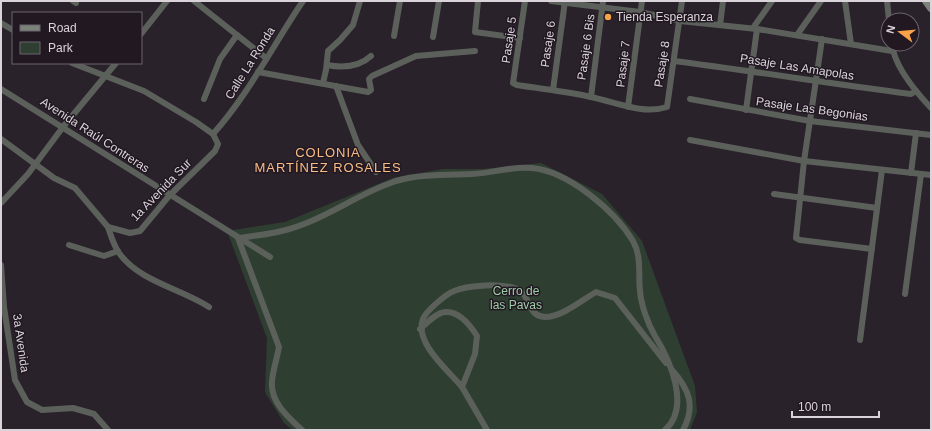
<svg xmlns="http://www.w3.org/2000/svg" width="932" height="431" font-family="Arial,sans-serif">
	<rect width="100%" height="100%" fill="#2a222b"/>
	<path fill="#2e3f31" d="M541,163l61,31 40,47 53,145 2,26 -7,18h-397l-9,-7 -19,-31 2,-54 -40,-107 58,-9 108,-44 50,-9h40z"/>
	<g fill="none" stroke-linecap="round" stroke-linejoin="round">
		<g stroke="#5c605b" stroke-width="6">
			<path d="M73,1l3,2"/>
			<path d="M194,1l72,57"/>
			<path d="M478,1l-3,31 45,6"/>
			<path d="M525,1l-12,82 4,2c24,4 49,6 74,12 24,5 52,18 76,10l15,-106"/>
			<path d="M551,1l89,11 40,9 77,8 135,22"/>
			<path d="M845,1l6,43"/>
			<path d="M887,1l2,19"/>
			<path d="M1,23l12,7"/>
			<path d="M720,25l3,-24"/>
			<path d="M753,28l19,-27"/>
			<path d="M141,34l26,-33"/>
			<path d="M797,35l24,-34"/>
			<path d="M394,36l6,-35"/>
			<path d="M433,37l6,-36"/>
			<path d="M822,39l-18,122 -8,77 4,2 72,9"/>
			<path d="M892,44c2,22 24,48 39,64"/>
			<path d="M674,61c79,10 158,23 237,33l5,-3"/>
			<path d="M327,65c16,3 32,2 44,-9"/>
			<path d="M258,72l110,20 3,-2 -2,-11 3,-3 44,-20 59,-5"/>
			<path d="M323,83l3,-13 2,-19 12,-11 13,-15 7,-24"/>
			<path d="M336,86l22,59 18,27"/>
			<path d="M1,89l269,168"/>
			<path d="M553,90l12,-89"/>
			<path d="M591,97l12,-96"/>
			<path d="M204,99l16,-40 17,-24"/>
			<path d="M690,99l120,22 121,14"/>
			<path d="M628,107l14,-106"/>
			<path d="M746,110l11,-81"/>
			<path d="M213,134c36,-40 60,-89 90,-133"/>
			<path d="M1,139l53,39 21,10 33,39 22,6 10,-2 29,-35 46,-45 3,-7 -5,-10 -17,-12 -52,-31 -72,-28"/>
			<path d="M690,140l114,21 127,14"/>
			<path d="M911,173l5,-40"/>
			<path d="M774,194l103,14"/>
			<path d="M1,203l27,-29 35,-47 53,-64"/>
			<path d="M108,227c3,9 6,19 11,26 21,29 61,35 90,54"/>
			<path d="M69,245l35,11 14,-5"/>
			<path d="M1,265l3,42 11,73 12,22 15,8 31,-2 21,6 14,16"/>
			<path d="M905,294l16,-120"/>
			<path d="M420,329c6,-5 14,-14 21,-16 16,-5 29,12 36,23l-2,18 -13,33c-14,-17 -48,-44 -39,-68 3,-8 23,-25 31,-28 15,-6 47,-8 63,-2 14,5 9,27 28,28 17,0 37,-17 51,-25l19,6 51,65"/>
			<path d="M860,340l22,-170"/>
			<path d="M672,370c17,19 24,36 11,60"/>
			<path d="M462,387l25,43"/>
			<path d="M302,430c-14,-13 -32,-28 -30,-49 1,-11 5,-23 7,-34l-41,-109c22,-3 44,-5 66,-14 32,-12 58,-32 92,-43 24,-7 51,-6 76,-7 20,-1 41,-8 60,-6 36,3 83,43 101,73 9,16 5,33 7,50 1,14 8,33 15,45 15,24 36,71 10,94"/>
		</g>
		<path stroke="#7b8279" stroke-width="8" d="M926,1l5,7"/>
	</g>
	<circle fill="#f7a248" stroke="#211822" stroke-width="1.5" cx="608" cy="17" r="4"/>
	<g text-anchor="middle" stroke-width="3" stroke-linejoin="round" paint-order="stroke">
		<g font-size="12" fill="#dad4da" stroke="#211822" text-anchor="start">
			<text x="616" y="21">Tienda Esperanza</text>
		</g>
		<g font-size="12" fill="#dad4da" stroke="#211822">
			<text transform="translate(509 40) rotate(-82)" y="4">Pasaje 5</text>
			<text transform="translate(548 44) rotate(-82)" y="4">Pasaje 6</text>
			<text transform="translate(586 47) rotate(-82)" y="4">Pasaje 6 Bis</text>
			<text transform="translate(250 63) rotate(-58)" y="4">Calle La Ronda</text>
			<text transform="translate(623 64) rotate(-83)" y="4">Pasaje 7</text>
			<text transform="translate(662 64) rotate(-81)" y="4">Pasaje 8</text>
			<text transform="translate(797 67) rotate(9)" y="4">Pasaje Las Amapolas</text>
			<text transform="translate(812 109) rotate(8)" y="4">Pasaje Las Begonias</text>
			<text transform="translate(95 135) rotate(33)" y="4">Avenida Raúl Contreras</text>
			<text transform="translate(161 190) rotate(-46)" y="4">1a Avenida Sur</text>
			<text transform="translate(21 343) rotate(82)" y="4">3a Avenida</text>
		</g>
		<g font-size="12" fill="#9dcca6" stroke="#211822">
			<text x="516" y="295">Cerro de<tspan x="516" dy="14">las Pavas</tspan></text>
		</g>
		<g font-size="13" letter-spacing="1" fill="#f8bc84" stroke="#211822">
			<text x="328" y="157">COLONIA<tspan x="328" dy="15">MARTÍNEZ ROSALES</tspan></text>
		</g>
	</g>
	<rect width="932" height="431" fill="none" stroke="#dad4da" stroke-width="4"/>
	<rect x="12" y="12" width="130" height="52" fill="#211822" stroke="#6b636c"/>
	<rect x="20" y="25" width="20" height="6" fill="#7b8279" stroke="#6b636c"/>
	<text x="48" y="32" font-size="12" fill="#dad4da">Road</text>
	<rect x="20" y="42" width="20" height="12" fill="#2e3f31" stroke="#6b636c"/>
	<text x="48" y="52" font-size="12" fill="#dad4da">Park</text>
	<g transform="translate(900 32) rotate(286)"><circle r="19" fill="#211822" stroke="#6b636c"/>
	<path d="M0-3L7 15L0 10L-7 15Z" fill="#f7a248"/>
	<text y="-6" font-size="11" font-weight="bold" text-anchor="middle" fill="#dad4da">N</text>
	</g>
	<path d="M792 411v6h87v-6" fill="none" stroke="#dad4da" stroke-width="2"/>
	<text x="798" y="411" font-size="12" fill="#dad4da" stroke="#211822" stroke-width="3" paint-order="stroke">100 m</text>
</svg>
